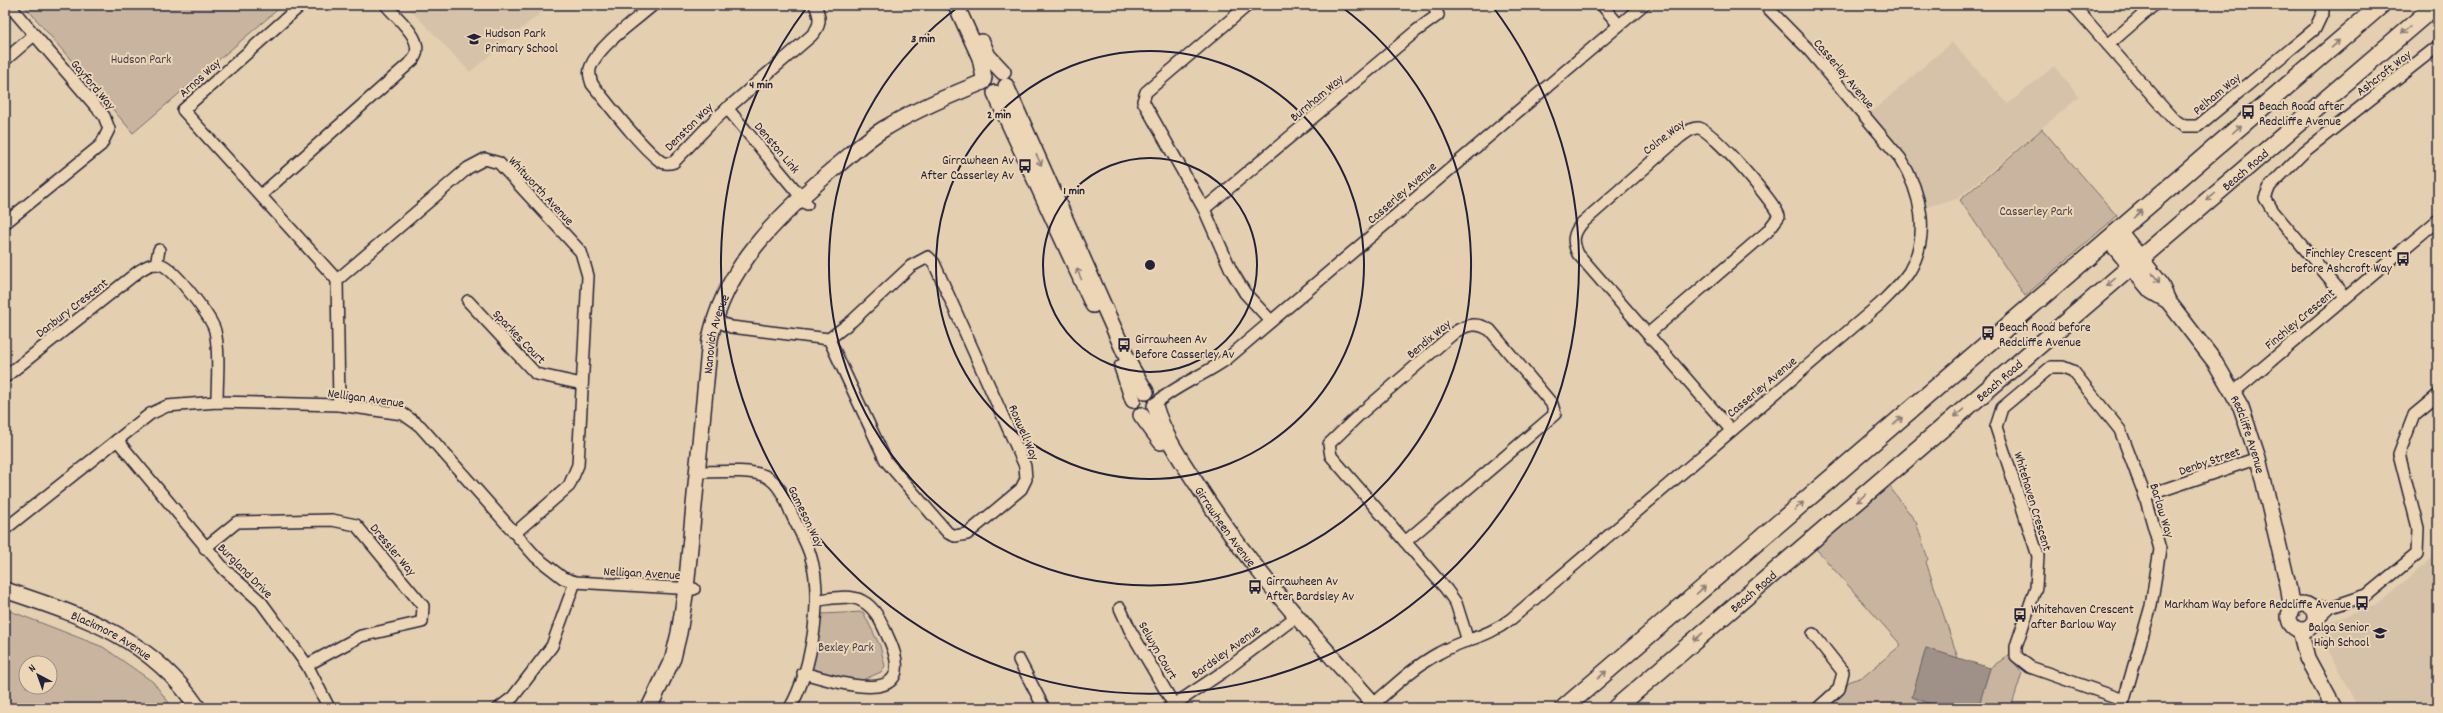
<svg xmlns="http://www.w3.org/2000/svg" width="2443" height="713" font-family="Dekko,sans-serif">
	<rect width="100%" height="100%" fill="#e5cfb1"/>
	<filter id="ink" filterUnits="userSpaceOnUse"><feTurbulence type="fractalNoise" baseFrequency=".025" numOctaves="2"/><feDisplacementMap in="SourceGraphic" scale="8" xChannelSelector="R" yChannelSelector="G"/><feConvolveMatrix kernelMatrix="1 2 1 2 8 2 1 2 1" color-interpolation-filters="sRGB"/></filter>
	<g filter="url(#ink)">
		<g fill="#d6c2a8">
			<path d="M406,5h144l-80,67z"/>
			<path d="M1952,42l56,62 46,-38 25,31 -122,102 -32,8 -12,-36 -45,-56z"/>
			<path d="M2438,553v155h-80l-35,-68 -2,-15 56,-20z"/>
		</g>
		<g fill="#c9b59f" stroke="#766c6d" fill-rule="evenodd">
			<path d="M24,5h259l-150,128z"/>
			<path d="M2042,129l75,87 -92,80 -65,-96z"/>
			<path d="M1889,486l27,36 12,37 -2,3 32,96 -32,-10 -14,49 30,11h-121l29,-27 13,-4 38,-32 -85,-96z"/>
			<path d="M5,609l98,38 50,35 20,26h-168zM26,663h24v24h-24z"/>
			<path d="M863,612l17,34 5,20 -4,6 -23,10 -49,-13 13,-55z"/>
			<path d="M2009,655l13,18 -11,35h-33l12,-40z"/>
		</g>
		<path fill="#9f9187" stroke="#6d6569" d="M1926,648l64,20 -12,40h-36l-30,-11z"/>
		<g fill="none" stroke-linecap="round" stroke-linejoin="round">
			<defs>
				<g id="street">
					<path d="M301,5l-118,105 154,170"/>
					<path d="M653,5c-18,16 -53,39 -62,61 -3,6 -1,12 1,18 17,21 47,61 68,77 4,3 8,3 14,1l40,-42 97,-84c10,-10 10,-18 4,-31"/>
					<path d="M1248,5l-102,87 -3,9 61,108 27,61 14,23 26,28"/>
					<path d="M1602,5l16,19"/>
					<path d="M2073,5l100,114 11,7h14l117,-97 8,-17 -1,-7"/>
					<path d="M2108,45l46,-40"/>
					<path d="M5,60l29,-25"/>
					<path d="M727,108l80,96"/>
					<path d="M262,194l151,-134c14,-20 -15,-40 -27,-55"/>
					<path d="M1204,209l212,-178 22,-16 -5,-10"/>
					<path d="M5,223l96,-78 8,-16 -5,-13 -95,-111"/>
					<path d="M156,264l3,-14"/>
					<path d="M2345,297l-72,-86 -8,-13 5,-12 35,-35 133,-105"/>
					<path d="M468,301l68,73 46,10"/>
					<path d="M715,320l16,7 98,12 23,-18 59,-55 17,-9 6,6 91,203 1,13 -5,10 -54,45 -12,2 -7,-3 -62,-72 -57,-122"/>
					<path d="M1648,334l119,-102 12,-16c-5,-14 -66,-85 -80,-88 -7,-1 -13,5 -19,9l-98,86c-9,11 -10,18 -4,31l153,176"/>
					<path d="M5,377l134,-106c8,-5 14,-9 23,-6 13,5 50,53 53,66 5,23 2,48 2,71"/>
					<path d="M2234,392l204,-172"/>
					<path d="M1156,403c22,-19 49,-28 72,-45l415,-353"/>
					<path d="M339,405l-2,-125 131,-112 17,-9 14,4 82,89 7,24 -10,189 -9,21 -54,47"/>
					<path d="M117,440l108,130 36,32 46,63 22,43"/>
					<path d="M698,472c18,0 51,-3 67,4 15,7 21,25 27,39 6,13 14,26 18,39 14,43 2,115 -20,154"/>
					<path d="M2145,496l113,-38"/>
					<path d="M5,529l145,-115 17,-8 50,-4 122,3 64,9 17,12 116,131 27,21 12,4 119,7"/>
					<path d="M1405,542l150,-128 -3,-10 -62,-74c-13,-8 -22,-6 -35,2l-96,83 -30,29 2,12 115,133 10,14 12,38"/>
					<path d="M205,548l32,-26 95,-2 24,5 67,81 -1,16 -61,14 -54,29"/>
					<path d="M2309,606l22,1 36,-12 50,-41 1,-26 -19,-74 15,-39 24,-20"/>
					<path d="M1120,608l10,22 44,75"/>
					<path d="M2313,624l18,-17"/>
					<path d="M1813,634l30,38 -4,17 -21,19"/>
					<path d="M1019,660l25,48"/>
					<path d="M803,673c37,10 120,38 85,-36 -6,-13 -12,-29 -26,-36 -12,-7 -32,-2 -45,-1"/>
					<path d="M499,708l14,-11 39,-51 23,-64"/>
					<path d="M1169,708l54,-36 74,-56"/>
					<path d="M1369,708c22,-19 44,-41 70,-55 26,-15 46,-14 72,-34l369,-315c10,-10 21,-20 29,-32 22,-37 12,-80 -9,-114l-92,-109 -43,-44"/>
					<path d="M2121,708l3,-8 27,-94 9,-57 -15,-53 -25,-66 -47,-59 -10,-4h-12l-49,41 -6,19 42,129 -2,31 -20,59v10l14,11 94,33"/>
				</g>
				<g id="secondary">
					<path d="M956,5l24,53 4,20"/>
					<path d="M982,42l6,14 15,16"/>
					<path d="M1006,86l125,281 15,25"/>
					<path d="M995,93l98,212"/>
					<path id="s1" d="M2119,231l41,52 8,18 47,61 26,45 17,51 30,127 4,26"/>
					<path d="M2108,239l43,52 17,10"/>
					<path d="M1122,367l11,33"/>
					<path id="s2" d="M1155,406c9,30 26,54 43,80 51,81 116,150 179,222"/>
					<path d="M1141,415l20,27"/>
					<path id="s3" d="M5,590c77,26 145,47 193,118"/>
					<circle cx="2302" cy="617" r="13"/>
					<path d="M2300,630l7,28 27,50"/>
					<path id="s4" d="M649,708l24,-50 6,-25 7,-44 24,-250c15,-73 69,-123 122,-169 18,-14 35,-32 55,-43 30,-18 64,-32 96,-45"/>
				</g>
				<g id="primary">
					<path d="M1564,708l817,-703"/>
					<path id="s5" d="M1616,708l820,-703"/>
				</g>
			</defs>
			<use href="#street" stroke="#22223b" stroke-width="14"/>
			<use href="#secondary" stroke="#22223b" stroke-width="18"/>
			<use href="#primary" stroke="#22223b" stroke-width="20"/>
			<use href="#street" stroke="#edd6b6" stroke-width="11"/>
			<use href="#secondary" stroke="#edd6b6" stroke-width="15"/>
			<use href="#primary" stroke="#edd6b6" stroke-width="17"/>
		</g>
		<defs><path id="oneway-shaft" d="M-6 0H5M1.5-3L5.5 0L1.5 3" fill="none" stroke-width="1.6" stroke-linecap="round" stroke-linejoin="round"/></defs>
		<g stroke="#887c78">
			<use href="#oneway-shaft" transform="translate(2406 30) rotate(140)"/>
			<use href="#oneway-shaft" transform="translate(2335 44) rotate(-41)"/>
			<use href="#oneway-shaft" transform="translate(2237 129) rotate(-41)"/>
			<use href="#oneway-shaft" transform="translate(1039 160) rotate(64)"/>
			<use href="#oneway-shaft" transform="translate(2211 197) rotate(140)"/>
			<use href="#oneway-shaft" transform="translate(2138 214) rotate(-41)"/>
			<use href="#oneway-shaft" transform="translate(1079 274) rotate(-114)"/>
			<use href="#oneway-shaft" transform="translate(2156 278) rotate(53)"/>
			<use href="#oneway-shaft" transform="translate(2111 282) rotate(139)"/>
			<use href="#oneway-shaft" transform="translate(1959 413) rotate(139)"/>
			<use href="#oneway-shaft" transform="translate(1898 421) rotate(-41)"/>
			<use href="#oneway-shaft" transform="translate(1861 498) rotate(139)"/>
			<use href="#oneway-shaft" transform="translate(1799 506) rotate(-41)"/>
			<use href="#oneway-shaft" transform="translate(1701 590) rotate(-41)"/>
			<use href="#oneway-shaft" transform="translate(1698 637) rotate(139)"/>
			<use href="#oneway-shaft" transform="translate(1602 675) rotate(-41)"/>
		</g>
	</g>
	<g fill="none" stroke="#22223b" stroke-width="2">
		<circle cx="1150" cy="265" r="107"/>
		<circle cx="1150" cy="265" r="214"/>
		<path d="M1339 5A321 321 0 1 1 961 5"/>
		<path d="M1493 7A429 429 0 1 1 807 7"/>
	</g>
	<defs>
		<symbol id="school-bare" viewBox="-9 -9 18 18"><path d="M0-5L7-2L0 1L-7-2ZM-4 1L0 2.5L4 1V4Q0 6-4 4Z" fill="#22223b" stroke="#edd6b6" stroke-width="2.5" paint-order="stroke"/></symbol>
		<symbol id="bus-bare" viewBox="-9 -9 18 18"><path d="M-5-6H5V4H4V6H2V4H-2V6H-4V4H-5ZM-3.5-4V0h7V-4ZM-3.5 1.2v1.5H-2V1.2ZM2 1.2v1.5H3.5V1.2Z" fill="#22223b" stroke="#edd6b6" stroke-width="2.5" paint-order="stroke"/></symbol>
	</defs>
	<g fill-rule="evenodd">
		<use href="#school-bare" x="464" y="29" width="20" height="20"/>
		<use href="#bus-bare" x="2238" y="102" width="20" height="20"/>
		<use href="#bus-bare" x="1015" y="156" width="20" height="20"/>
		<use href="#bus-bare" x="2393" y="249" width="20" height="20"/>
		<use href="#bus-bare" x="1978" y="323" width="20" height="20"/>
		<use href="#bus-bare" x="1114" y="335" width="20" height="20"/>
		<use href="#bus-bare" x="1245" y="577" width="20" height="20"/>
		<use href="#bus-bare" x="2352" y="593" width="20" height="20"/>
		<use href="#bus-bare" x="2010" y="605" width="20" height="20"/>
		<use href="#school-bare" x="2370" y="623" width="20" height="20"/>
	</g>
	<g text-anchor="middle" stroke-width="4" stroke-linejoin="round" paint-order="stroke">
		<g font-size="13" fill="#22223b" stroke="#edd6b6" text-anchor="start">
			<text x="485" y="37">Hudson Park<tspan x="485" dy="15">Primary School</tspan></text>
			<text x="2259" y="110">Beach Road after<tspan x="2259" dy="15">Redcliffe Avenue</tspan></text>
			<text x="1014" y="164" text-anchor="end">Girrawheen Av<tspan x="1014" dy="15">After Casserley Av</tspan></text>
			<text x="2392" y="257" text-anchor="end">Finchley Crescent<tspan x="2392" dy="15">before Ashcroft Way</tspan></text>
			<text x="1999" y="331">Beach Road before<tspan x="1999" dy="15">Redcliffe Avenue</tspan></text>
			<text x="1135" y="343">Girrawheen Av<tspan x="1135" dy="15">Before Casserley Av</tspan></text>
			<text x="1266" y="585">Girrawheen Av<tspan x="1266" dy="15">After Bardsley Av</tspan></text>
			<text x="2351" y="608" text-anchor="end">Markham Way before Redcliffe Avenue</text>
			<text x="2031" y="613">Whitehaven Crescent<tspan x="2031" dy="15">after Barlow Way</tspan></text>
			<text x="2369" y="631" text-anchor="end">Balga Senior<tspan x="2369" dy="15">High School</tspan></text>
		</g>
		<g font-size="13" fill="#433f4f" stroke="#edd6b6">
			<text x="141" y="63">Hudson Park</text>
			<text x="2036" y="215">Casserley Park</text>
			<text x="846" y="651">Bexley Park</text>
		</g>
		<g font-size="13" fill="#22223b" stroke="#edd6b6">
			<text transform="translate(2383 72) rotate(-38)" y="5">Ashcroft Way</text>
			<text transform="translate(1845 73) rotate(50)" y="5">Casserley Avenue</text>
			<text transform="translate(199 77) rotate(-42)" y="5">Arnos Way</text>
			<text transform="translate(94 84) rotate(50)" y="5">Gayford Way</text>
			<text transform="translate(2216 93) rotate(-40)" y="5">Pelham Way</text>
			<text transform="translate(1316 97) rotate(-40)" y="5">Burnham Way</text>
			<text transform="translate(688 126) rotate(-45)" y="5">Denston Way</text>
			<text transform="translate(1663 136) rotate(-38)" y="5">Colne Way</text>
			<text transform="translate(778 147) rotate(50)" y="5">Denston Link</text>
			<text dy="5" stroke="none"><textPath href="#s5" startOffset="828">Beach Road</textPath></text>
			<text transform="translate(542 190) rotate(47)" y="5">Whitworth Avenue</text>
			<text transform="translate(1401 192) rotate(-41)" y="5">Casserley Avenue</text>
			<text transform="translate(71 307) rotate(-38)" y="5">Danbury Crescent</text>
			<text transform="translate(2299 318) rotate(-40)" y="5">Finchley Crescent</text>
			<text dy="5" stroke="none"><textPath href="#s4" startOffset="383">Nanovich Avenue</textPath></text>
			<text transform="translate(520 336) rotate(46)" y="5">Sparkes Court</text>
			<text transform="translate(1428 338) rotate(-40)" y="5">Bendix Way</text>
			<text dy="5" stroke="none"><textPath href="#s5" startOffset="504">Beach Road</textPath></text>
			<text transform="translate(1761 386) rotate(-40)" y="5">Casserley Avenue</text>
			<text transform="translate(366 397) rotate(8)" y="5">Nelligan Avenue</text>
			<text transform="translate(1025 432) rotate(67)" y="5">Roxwell Way</text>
			<text dy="5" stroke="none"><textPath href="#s1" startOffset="243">Redcliffe Avenue</textPath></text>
			<text transform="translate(2209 460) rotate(-19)" y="5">Denby Street</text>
			<text transform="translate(2034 501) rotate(73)" y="5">Whitehaven Crescent</text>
			<text transform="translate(2163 510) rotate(73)" y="5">Barlow Way</text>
			<text transform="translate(807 516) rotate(64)" y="5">Gameson Way</text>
			<text dy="5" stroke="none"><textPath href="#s2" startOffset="140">Girrawheen Avenue</textPath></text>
			<text transform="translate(394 549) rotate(50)" y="5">Dressler Way</text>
			<text transform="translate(246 570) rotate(45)" y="5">Burgland Drive</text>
			<text transform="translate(642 572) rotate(3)" y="5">Nelligan Avenue</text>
			<text dy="5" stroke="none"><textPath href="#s5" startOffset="180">Beach Road</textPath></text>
			<text dy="5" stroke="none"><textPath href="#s3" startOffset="116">Blackmore Avenue</textPath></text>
			<text transform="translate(1159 650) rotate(60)" y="5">Selwyn Court</text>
			<text transform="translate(1225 651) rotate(-36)" y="5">Bardsley Avenue</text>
		</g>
	</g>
	<circle cx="1150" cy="265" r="6" fill="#22223b" stroke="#edd6b6" stroke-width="2"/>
	<g font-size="12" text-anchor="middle" font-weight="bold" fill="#22223b" stroke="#edd6b6" stroke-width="4" stroke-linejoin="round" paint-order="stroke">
		<text x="923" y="42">3 min</text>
		<text x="761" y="88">4 min</text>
		<text x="999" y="118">2 min</text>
		<text x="1074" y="194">1 min</text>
	</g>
	<rect width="2443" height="713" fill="none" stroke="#edd6b6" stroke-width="20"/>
	<rect x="10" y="10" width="2423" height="693" fill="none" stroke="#22223b" stroke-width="1.5" filter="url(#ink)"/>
	<g transform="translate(38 675) rotate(319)"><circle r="19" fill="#edd6b6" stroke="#9c8e85"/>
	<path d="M0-3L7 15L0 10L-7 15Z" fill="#22223b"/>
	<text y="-6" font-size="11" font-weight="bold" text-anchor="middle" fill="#22223b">N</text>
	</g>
</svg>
